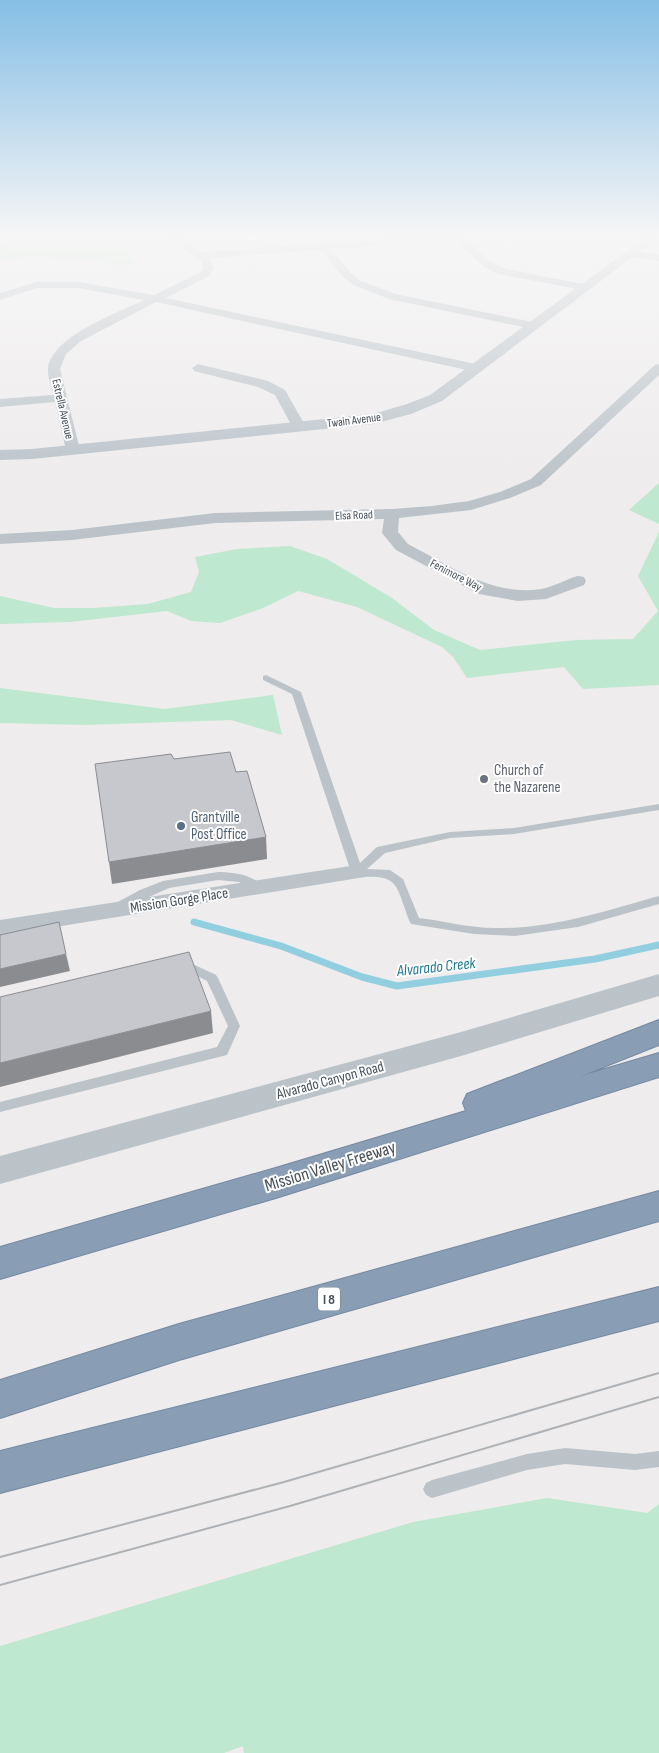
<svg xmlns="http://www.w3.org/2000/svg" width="659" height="1753" font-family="'Sofia Sans Condensed',sans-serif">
	<rect width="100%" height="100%" fill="#eeecec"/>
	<g fill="#bee8cf">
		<path d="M0,240l65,8 25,-2 32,3 9,6 5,8 -17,2 -16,-4 -37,-3 -41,-1 -25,4z"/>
		<path d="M659,483v41l-30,-14z"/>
		<path d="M659,532v153l-76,4 -19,-22 -97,11 -14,-21 -11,-10 -85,-40 -59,-16 -35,17 -43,15 -29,-2 -24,-10 -97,11 -70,2v-28l54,12h40l54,-4 43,-12 8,-20 -4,-15 42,-8 53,-3 37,13 65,39 42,32 46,20 96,-10 57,-1 25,-28 -20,-35z"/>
		<path d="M0,688l165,21 108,-14 9,40 -51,-15 -147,5 -84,-2z"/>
		<path d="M547,1498l100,15 12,-9v249h-415l-1,-7 -19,7h-224v-107l413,-124z"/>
	</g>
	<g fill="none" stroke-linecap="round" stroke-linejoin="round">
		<path stroke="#90cee0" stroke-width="7" d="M194,922l87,24 81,31 35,9 198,-27 64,-14"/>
		<defs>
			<g id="motorway">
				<path d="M659,1020v25l-78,31 78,-23v24l-380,120 -279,82v-32l279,-80 187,-56 -3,-8 4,-9z"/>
				<path d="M659,1191v30l-480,139 -179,58v-38l179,-56z"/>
				<path d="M659,1287v34l-659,172v-42z"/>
			</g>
		</defs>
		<use href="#motorway" stroke="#7489a1" stroke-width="2"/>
		<g fill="#bbc3c9" fill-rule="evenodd">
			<path d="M0,246l11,2 -11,2z"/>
			<path d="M266,675l35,17 59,171 17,-16 73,-15 64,-4 145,-24v6l-145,24 -64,4 -65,15 -18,16 23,1 13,9 16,39c25,3 51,10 76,10 57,1 110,-17 164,-32v8l-81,23 -63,9 -41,-2 -63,-10c-6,-11 -10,-33 -18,-41 -13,-12 -33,-1 -42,-11l-59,-178 -29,-14v-4z"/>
			<path d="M218,872c16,0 36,3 47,16l-6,4 -20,-10 -21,-2 -49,8 -51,23 -6,-4 2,-3 26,-14 23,-9z"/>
			<path d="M182,959l34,16 2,3 22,48 -13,29 -227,57v-10l217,-55 11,-21 -21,-45 -29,-15 -2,-3 2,-3z"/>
			<path d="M565,1448l70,6 24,-3v16l-24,3 -70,-6 -38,6 -95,28 -6,-3 -3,-6 3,-6 6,-3 95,-26z"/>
		</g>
		<g fill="#bbc3c9" fill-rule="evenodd">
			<path d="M168,237h11l22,15 219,-15h44l28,26 14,6 77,15 5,3 -5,3 -84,-16 -15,-7 -28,-27 -125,9 19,23 11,9 35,13 141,29 2,2 -2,2 -4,2 -144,-30 -36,-14 -11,-9 -21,-26 -112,8 5,10 -5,8 -43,22 310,66 6,4 -6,4 -320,-70 -75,39 -15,13 -6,15 20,81 -2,3h-10l-2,-3 -11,-48 -55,5v-8l53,-4c-1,-8 -6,-19 -5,-27 4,-32 70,-55 96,-68l-65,-12h-42l-37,12v-7l37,-11h42l75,13 47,-23 3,-4 -3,-7z"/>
			<path d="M631,250l28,5v6l-32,-6 -1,-2 1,-2z"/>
			<path d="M198,364l70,17 17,9 21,37 -2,3h-10l-19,-35 -17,-8 -64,-16 -2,-3z"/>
			<path d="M659,364v11l-118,110 -31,13 -39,12 -72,8 -1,14 10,12c41,21 84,53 133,45 13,-2 25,-10 37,-13l6,1 2,4 -2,4 -38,14 -28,2 -39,-7 -83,-44 -14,-17 2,-14 -169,4 -143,17 -72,4v-10l72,-4 143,-17 177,-4 40,-3 37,-5 31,-9 31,-13 124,-114z"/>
			<path d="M357,865l8,2 3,5 -3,5 -365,59v-16z"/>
		</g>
		<g fill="#bbc3c9" fill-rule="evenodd">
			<path d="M646,237h13l-217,164 -31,13 -38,10 -341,35 -32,1v-10l32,-1 341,-35 34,-10 23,-9z"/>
			<path d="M659,974v22l-198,60 -461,128v-28l461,-124z"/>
		</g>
		<use href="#motorway" fill="#899eb5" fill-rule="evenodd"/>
		<g stroke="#aeb1b5" stroke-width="2">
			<path d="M0,1557l284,-75 375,-109"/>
			<path d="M0,1585l290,-79 369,-109"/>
		</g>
	</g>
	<g fill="#8b8c90">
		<path d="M266,837l1,22 -155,25 -3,-22z"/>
		<path d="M66,954l4,17 -70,16v-18z"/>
		<path d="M211,1011l2,22 -213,54v-24z"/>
	</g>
	<g fill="#c7c8ce" stroke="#8b8c90">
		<path d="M230,752l6,20 11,-1 19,66 -157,25 -14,-98 76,-10 3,5z"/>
		<path d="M59,922l7,32 -66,15v-34z"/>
		<path d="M189,952l22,59 -211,52v-66z"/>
	</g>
	<linearGradient id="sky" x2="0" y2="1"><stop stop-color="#85bee5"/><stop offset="0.49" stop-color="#f7f6f6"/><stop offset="1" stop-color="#f7f6f6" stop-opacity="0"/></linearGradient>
	<rect width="659" height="482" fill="url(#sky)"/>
	<circle fill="#6b7280" stroke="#fff" stroke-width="2" cx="484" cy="779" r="5"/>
	<circle fill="#5c6f8a" stroke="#fff" stroke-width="2" cx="181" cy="826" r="5"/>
	<g text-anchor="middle" stroke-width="4" stroke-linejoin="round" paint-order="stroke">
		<g font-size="12" fill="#464e56" stroke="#fff">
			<text transform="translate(63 409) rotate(77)" y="4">Estrella Avenue</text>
			<text transform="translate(354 420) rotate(-7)" y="4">Twain Avenue</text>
			<text transform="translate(354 515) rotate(-2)" y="4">Elsa Road</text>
			<text transform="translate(456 575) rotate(27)" y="4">Fenimore Way</text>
		</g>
		<rect fill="#fff" stroke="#7e8389" stroke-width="1" x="318" y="1287.5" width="22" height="23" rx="4"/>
		<g font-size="14" font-weight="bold" fill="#464e56">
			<text x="329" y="1304">I 8</text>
		</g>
		<g font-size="15" fill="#5b616d" stroke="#fff" text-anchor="start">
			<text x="494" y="775">Church of<tspan x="494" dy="17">the Nazarene</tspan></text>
		</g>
		<g font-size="15" fill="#4e5e75" stroke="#fff" text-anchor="start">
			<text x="191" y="822">Grantville<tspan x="191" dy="17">Post Office</tspan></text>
		</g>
		<g font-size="15" fill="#464e56" stroke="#fff">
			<text transform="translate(179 900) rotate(-9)" y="5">Mission Gorge Place</text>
			<text transform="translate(330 1080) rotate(-15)" y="5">Alvarado Canyon Road</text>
		</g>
		<g font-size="16" font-style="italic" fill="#1d7893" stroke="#fff">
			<text transform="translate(436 966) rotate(-6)" y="6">Alvarado Creek</text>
		</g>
		<g font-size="18" fill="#464e56" stroke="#fff">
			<text transform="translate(330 1166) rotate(-17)" y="6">Mission Valley Freeway</text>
		</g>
	</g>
</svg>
